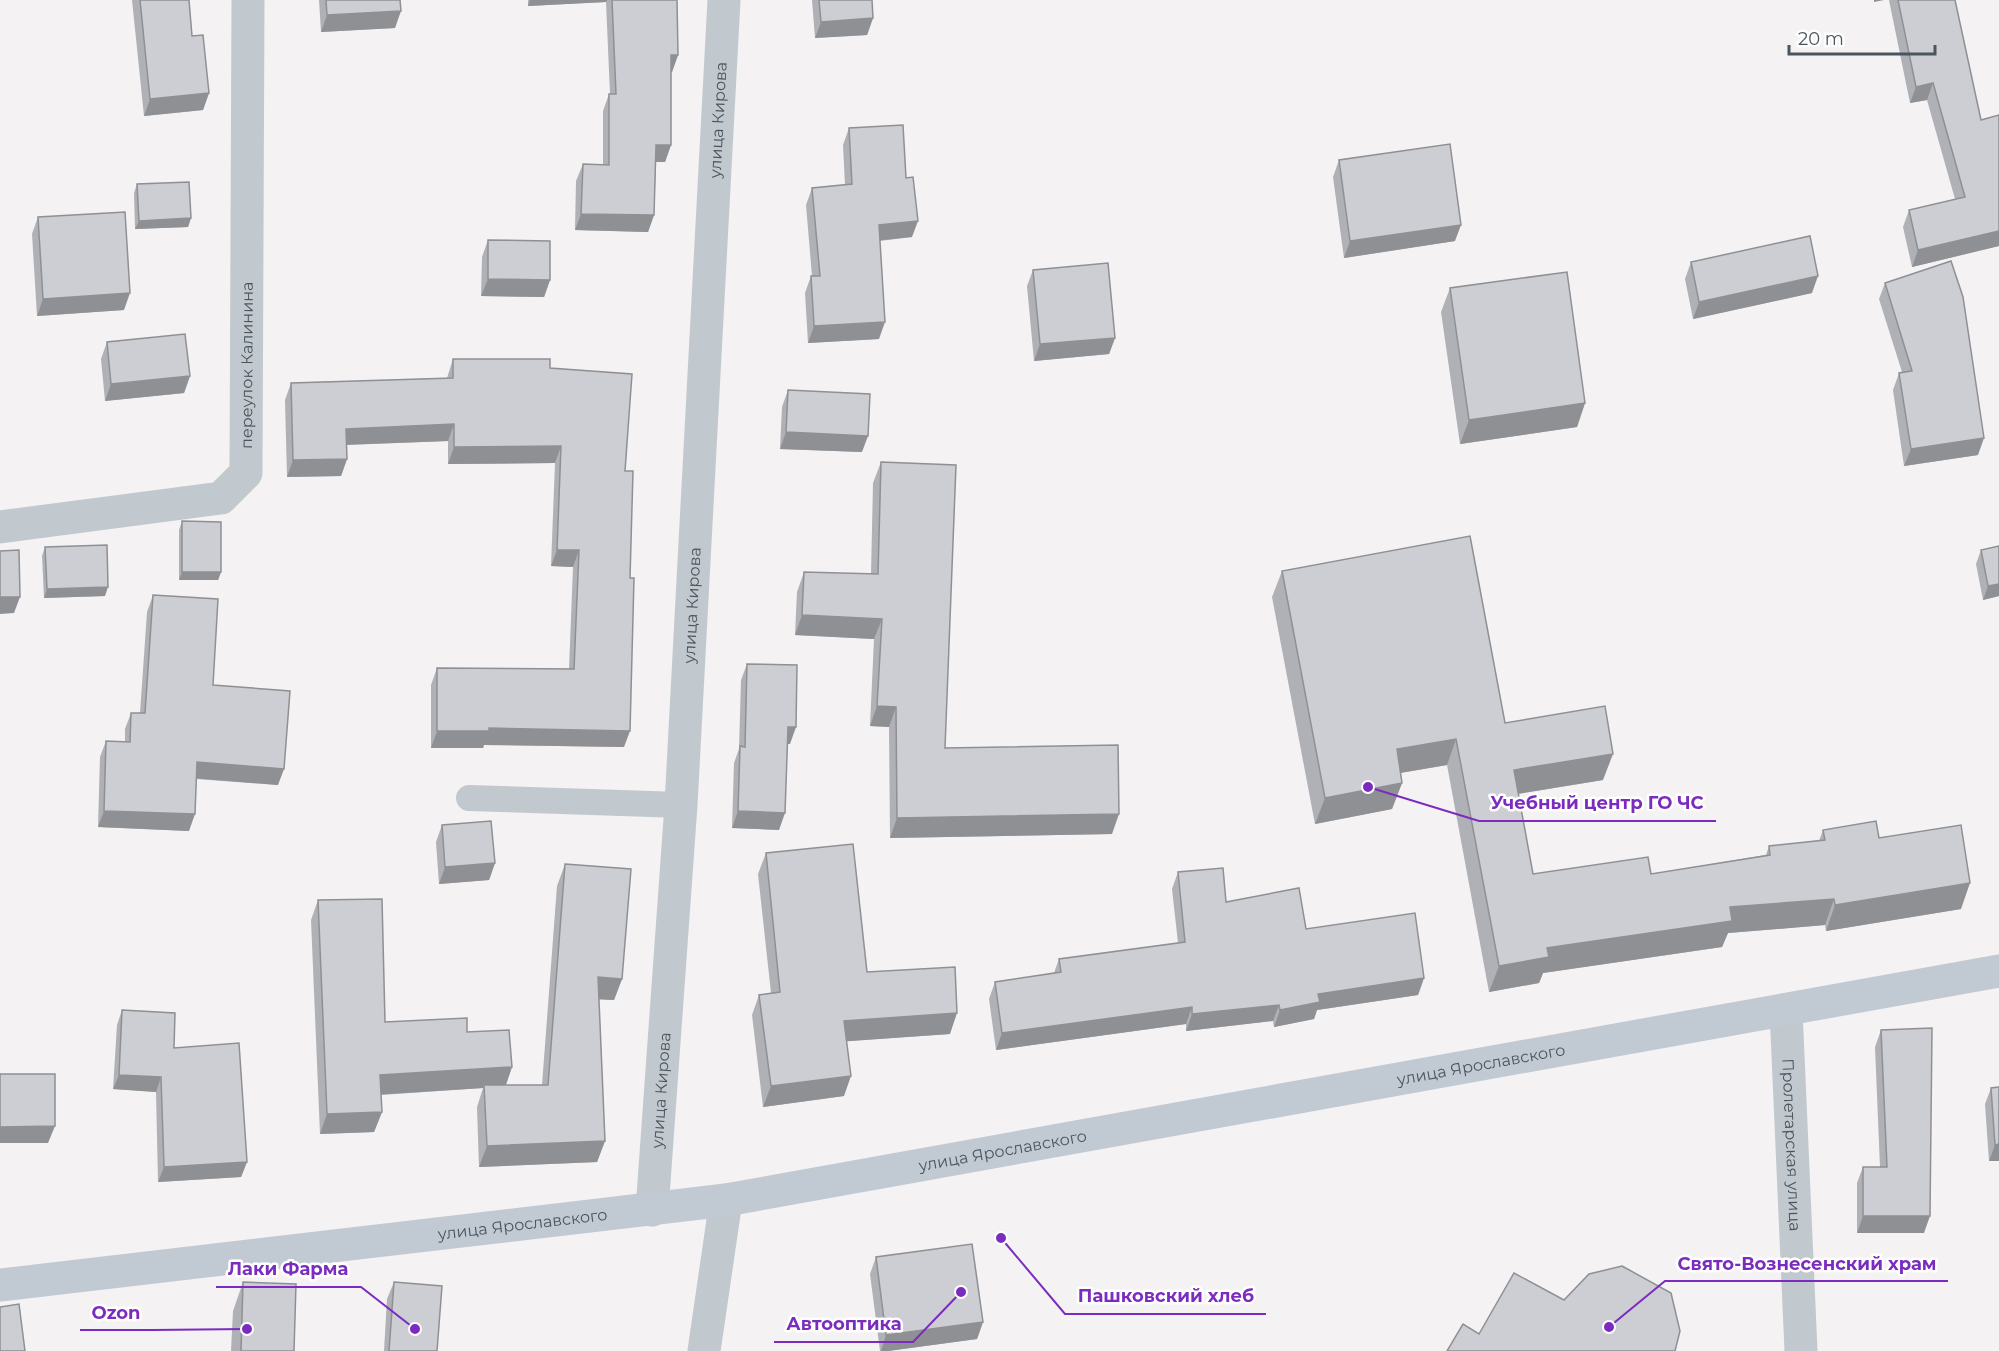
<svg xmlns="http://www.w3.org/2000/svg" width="1999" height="1351" font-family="Montserrat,sans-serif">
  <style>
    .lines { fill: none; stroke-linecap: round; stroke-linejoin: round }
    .lane { stroke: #c1c9cf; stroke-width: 26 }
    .street { stroke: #c1c9cf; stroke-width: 33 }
    .secondary { stroke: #c1cad3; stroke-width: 33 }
    .wall { fill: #afb1b6 }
    .shaded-wall { fill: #8f9094 }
    .building { fill: #ccced4; stroke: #8f9094; stroke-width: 1.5 }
    .labels { text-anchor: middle; stroke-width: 5; stroke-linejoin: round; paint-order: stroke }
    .street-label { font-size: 16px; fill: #4b555e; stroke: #fff }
    .leader { fill: none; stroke: #7b2cbf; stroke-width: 2 }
    .callout-dot { fill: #7b2cbf; stroke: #fff; stroke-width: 2 }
    .callout-label { font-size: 18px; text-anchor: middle; font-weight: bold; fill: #7b2cbf; stroke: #fff; stroke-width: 5; stroke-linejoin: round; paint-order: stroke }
  </style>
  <rect width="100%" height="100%" fill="#f4f2f2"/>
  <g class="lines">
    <polyline class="lane" points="469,798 681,805"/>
    <g class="street">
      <path id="s1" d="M0 527 221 498 246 473 248 0"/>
      <path id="s2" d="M1786 1010 1801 1351"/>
      <path id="s3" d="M652 1210 681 805 724 0"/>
      <polyline points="704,1351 726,1200"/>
    </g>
    <path class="secondary" id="s4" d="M0 1285 726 1200 1999 971"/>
  </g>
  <g class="wall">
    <polygon points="132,0 189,0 192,36 209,93 203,110 144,116"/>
    <polygon points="319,0 400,0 395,28 321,32"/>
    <polygon points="528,0 677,0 678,55 672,72 671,72 671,145 665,162 656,162 654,215 648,232 575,230 576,181 583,164 603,165 603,111 609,94 610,94 606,2 528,6"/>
    <polygon points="812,0 872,0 873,18 867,35 815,38"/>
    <polygon points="1889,0 1955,0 1999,246 1912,267 1903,227 1909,210 1955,199 1927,100 1910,103"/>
    <polygon points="849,128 906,178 912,237 880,241 879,339 808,343 805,293 811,276 812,276 806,205 812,188 845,185 843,145"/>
    <polygon points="1339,160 1455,241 1344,258 1333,177"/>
    <polygon points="137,184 191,218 188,227 135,229 134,193"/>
    <polygon points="38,217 124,310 37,316 32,234"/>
    <polygon points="488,240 550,280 544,297 481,296 482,257"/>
    <polygon points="1691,262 1812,293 1693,319 1685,279"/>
    <polygon points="1033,270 1115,338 1109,354 1034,361 1027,286"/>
    <polygon points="1885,283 1978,455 1904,466 1893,390 1899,373 1902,372 1879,299"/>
    <polygon points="1450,288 1585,403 1577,427 1460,444 1441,312"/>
    <polygon points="107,342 190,376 184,393 105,401 101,359"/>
    <polygon points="453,359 550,368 625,471 624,747 484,745 483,748 431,748 431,685 437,668 569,669 573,567 551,566 555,463 448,464 448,441 347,445 347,459 341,476 287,477 285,400 291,383 447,378"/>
    <polygon points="788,390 862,452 780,449 782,407"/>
    <polygon points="881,462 945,748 1112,834 890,838 889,727 870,726 874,639 795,635 797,592 804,572 871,574 873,483"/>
    <polygon points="182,521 221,572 218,580 179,580 179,530"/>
    <polygon points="1999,546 1999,596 1983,600 1976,564 1981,550"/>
    <polygon points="45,547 105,596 44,598 42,556"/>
    <polygon points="1282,571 1505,723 1603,780 1518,794 1533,874 1651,874 1766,855 1769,846 1819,841 1823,830 1879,838 1961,909 1826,931 1825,925 1728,933 1722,947 1543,973 1539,983 1489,992 1447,765 1400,773 1402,783 1392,809 1315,824 1272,597"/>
    <polygon points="153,595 278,785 196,779 189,831 98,827 100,757 106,741 125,742 125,729 131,713 140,713 147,612"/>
    <polygon points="747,664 790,744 788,744 779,830 732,828 734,763 739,749 741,680"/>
    <polygon points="442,825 495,863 489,880 439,884 436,842"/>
    <polygon points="766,853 867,972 950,1034 847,1041 844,1096 763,1107 752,1015 759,995 771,993 758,874"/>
    <polygon points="565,864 622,979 614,1000 599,999 605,1141 597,1162 479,1167 477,1107 483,1088 381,1095 382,1112 374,1132 320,1134 311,920 318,900 385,1022 467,1032 512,1067 506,1085 542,1085 557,886"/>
    <polygon points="1178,872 1226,902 1306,929 1424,978 1418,995 1317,1010 1314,1019 1274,1027 1273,1021 1186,1031 1186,1024 996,1050 989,999 995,982 1054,973 1059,959 1178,943 1172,889"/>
    <polygon points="122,1010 174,1048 247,1162 241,1177 158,1182 156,1092 113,1089 117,1025"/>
    <polygon points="1881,1030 1924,1233 1857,1233 1857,1183 1863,1167 1880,1167 1875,1047"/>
    <polygon points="1999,1087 1999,1161 1989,1161 1985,1104 1991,1088"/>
    <polygon points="876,1257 983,1322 977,1339 888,1351 880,1351 870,1274"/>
    <polygon points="243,1282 294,1351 231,1351 233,1311"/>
    <polygon points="394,1282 437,1351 384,1351 387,1299"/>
  </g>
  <g class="shaded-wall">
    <polygon points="530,0 607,0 606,2 528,6"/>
    <polygon points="1874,0 1884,0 1874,2"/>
    <polygon points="401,11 395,28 321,32 327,15"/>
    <polygon points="873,18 867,35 815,38 821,22"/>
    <polygon points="671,55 678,55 672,72 665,72"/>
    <polygon points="1933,83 1927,100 1910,103 1916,87"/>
    <polygon points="209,93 203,110 144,116 150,99"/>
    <polygon points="656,145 671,145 665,162 650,162"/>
    <polygon points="581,214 654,215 648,232 575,230"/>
    <polygon points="191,218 188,227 135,229 139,221"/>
    <polygon points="918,221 912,237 873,241 879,225"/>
    <polygon points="1461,225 1455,241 1344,258 1350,241"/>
    <polygon points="1999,231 1999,246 1912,267 1918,250"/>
    <polygon points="1818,276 1812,293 1693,319 1699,302"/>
    <polygon points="488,279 550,280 544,297 481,296"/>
    <polygon points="130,293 124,310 37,316 43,299"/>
    <polygon points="885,322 879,339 808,343 814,326"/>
    <polygon points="1115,338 1109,354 1034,361 1040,344"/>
    <polygon points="190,376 184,393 105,401 111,384"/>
    <polygon points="1585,403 1577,427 1460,444 1469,420"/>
    <polygon points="454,424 448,441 340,445 346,429"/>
    <polygon points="786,432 868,436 862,452 780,449"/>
    <polygon points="1984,438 1978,455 1904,466 1911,449"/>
    <polygon points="561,446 555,463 448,464 454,447"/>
    <polygon points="347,459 341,476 287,477 293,460"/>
    <polygon points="557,550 579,550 573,567 551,566"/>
    <polygon points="182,572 221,572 218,580 179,580"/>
    <polygon points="1999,584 1999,596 1983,600 1988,586"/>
    <polygon points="108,587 105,596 44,598 47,589"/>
    <polygon points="0,597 20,597 14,613 0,614"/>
    <polygon points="802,615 882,619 874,639 795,635"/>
    <polygon points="877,706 896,707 889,727 870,726"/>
    <polygon points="788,727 796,727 790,744 782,744"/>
    <polygon points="489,728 630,731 624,747 484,745 483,748 431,748 437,731"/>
    <polygon points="1456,739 1447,765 1388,775 1397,749"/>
    <polygon points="1613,754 1603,780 1504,796 1514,770"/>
    <polygon points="197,762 284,769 278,785 191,778"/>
    <polygon points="1402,783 1392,809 1315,824 1325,798"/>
    <polygon points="104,811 195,814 189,831 98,827"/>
    <polygon points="738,811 785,813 779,830 732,828"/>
    <polygon points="1119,814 1112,834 890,838 897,818"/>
    <polygon points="495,863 489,880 439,884 445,867"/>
    <polygon points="1970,883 1961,909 1826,931 1835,905"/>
    <polygon points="1834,899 1825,925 1728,933 1722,947 1543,973 1539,983 1489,992 1499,966 1547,948 1730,907"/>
    <polygon points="598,977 622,979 614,1000 590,999"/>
    <polygon points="1424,978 1418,995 1317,1010 1314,1019 1274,1027 1280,1010 1318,994"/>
    <polygon points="1279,1005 1273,1021 1186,1031 1192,1014"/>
    <polygon points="1192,1007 1186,1024 996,1050 1002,1033"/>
    <polygon points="957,1013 950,1034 837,1042 844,1021"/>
    <polygon points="512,1067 505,1087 484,1085 483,1088 373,1095 380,1075"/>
    <polygon points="119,1075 161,1077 156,1092 113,1089"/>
    <polygon points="851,1076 844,1096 763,1107 771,1086"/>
    <polygon points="382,1112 374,1132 320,1134 327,1114"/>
    <polygon points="55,1126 48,1143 0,1143 0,1127"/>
    <polygon points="605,1141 597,1162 479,1167 487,1146"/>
    <polygon points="1999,1144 1999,1161 1989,1161 1995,1145"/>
    <polygon points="247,1162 241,1177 158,1182 164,1167"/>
    <polygon points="1863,1216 1930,1216 1924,1233 1857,1233"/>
    <polygon points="983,1322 977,1339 888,1351 881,1351 886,1335"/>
  </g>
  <g class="building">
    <polygon points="140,0 189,0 192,36 203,35 209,93 150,99"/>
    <polygon points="326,0 400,0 401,11 327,15"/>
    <polygon points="612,0 677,0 678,55 671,55 671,145 656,145 654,215 581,214 583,164 609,165 609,94 616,94"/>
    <polygon points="819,0 872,0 873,18 821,22"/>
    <polygon points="1898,0 1955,0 1981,120 1999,115 1999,231 1918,250 1909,210 1965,197 1933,83 1916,87"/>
    <polygon points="903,125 906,178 913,177 918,221 879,225 885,322 814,326 811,276 820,276 812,188 852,184 849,128"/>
    <polygon points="1450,144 1461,225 1350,241 1339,160"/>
    <polygon points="189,182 191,218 139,221 137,184"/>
    <polygon points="125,212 130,293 43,299 38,217"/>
    <polygon points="1810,236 1818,276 1699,302 1691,262"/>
    <polygon points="488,240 550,241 550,280 488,279"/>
    <polygon points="1951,261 1963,297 1984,438 1911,449 1899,373 1912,371 1885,283"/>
    <polygon points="1108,263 1115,338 1040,344 1033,270"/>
    <polygon points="1567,272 1585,403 1469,420 1450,288"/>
    <polygon points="185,334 190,376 111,384 107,342"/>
    <polygon points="453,359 550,359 550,368 632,374 625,471 633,471 630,578 634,578 630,731 489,728 489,731 437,731 437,668 574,669 579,550 557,550 561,446 454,447 454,424 346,429 347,459 293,460 291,383 453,378"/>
    <polygon points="788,390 870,394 868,436 786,432"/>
    <polygon points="881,462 956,465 945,748 1118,745 1119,814 897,818 896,707 877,706 882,619 802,615 804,572 878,574"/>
    <polygon points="182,521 221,522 221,572 182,572"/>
    <polygon points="1470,536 1505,723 1605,706 1613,754 1514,770 1533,874 1648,857 1651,874 1770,855 1769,846 1825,840 1823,830 1876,821 1879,838 1961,825 1970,883 1835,905 1834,899 1730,907 1732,921 1547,948 1549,957 1499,966 1456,739 1397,749 1402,783 1325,798 1282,571"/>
    <polygon points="107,545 108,587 47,589 45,547"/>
    <polygon points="1999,546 1999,584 1988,586 1981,550"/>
    <polygon points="19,550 20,597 0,597 0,551"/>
    <polygon points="153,595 218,599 213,685 290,691 284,769 197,762 195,814 104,811 106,741 130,742 131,713 145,713"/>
    <polygon points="747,664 797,665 796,727 788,727 785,813 738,811 740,746 745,747"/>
    <polygon points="491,821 495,863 445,867 442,825"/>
    <polygon points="853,844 867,972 955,967 957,1013 844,1021 851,1076 771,1086 759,995 780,992 766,853"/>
    <polygon points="565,864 631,869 622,979 598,977 605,1141 487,1146 484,1085 548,1085"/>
    <polygon points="1223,868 1226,902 1299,888 1306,929 1415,913 1424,978 1318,994 1320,1002 1280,1010 1279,1005 1192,1014 1192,1007 1002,1033 995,982 1061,972 1059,959 1185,942 1178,872"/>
    <polygon points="382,899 385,1022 467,1018 467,1032 509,1030 512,1067 380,1075 382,1112 327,1114 318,900"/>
    <polygon points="122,1010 175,1013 174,1048 239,1043 247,1162 164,1167 161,1077 119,1075"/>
    <polygon points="1932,1028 1930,1216 1863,1216 1863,1167 1887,1167 1881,1030"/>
    <polygon points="0,1074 55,1074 55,1126 0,1127"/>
    <polygon points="1999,1087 1999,1144 1995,1145 1991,1088"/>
    <polygon points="972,1244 983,1322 886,1335 876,1257"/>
    <polygon points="1622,1266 1671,1293 1680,1331 1675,1351 1447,1351 1463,1324 1479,1334 1514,1273 1564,1300 1589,1274"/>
    <polygon points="243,1282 296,1284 294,1351 241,1351"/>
    <polygon points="394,1282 442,1286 437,1351 389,1351"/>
    <polygon points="19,1304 25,1351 0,1351 0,1307"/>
  </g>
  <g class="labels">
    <g class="street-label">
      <text dy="6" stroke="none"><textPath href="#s3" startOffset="1092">улица Кирова</textPath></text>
      <text dy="6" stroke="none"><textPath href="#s1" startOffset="366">переулок Калинина</textPath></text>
      <text dy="6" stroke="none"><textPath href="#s3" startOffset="606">улица Кирова</textPath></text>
      <text dy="6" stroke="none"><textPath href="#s4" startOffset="1498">улица Ярославского</textPath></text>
      <text dy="6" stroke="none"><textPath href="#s3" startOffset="120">улица Кирова</textPath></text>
      <text dy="6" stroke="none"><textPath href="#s2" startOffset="135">Пролетарская улица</textPath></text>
      <text dy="6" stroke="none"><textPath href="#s4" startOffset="1012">улица Ярославского</textPath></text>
      <text dy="6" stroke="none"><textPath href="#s4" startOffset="526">улица Ярославского</textPath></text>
    </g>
  </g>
  <path class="leader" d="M1368 787L1479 821H1716M1609 1327L1665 1281H1948M415 1329L361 1287H216M1001 1238L1065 1314H1266M247 1329L153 1330H80M961 1292L913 1342H774"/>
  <g class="callout-dot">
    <circle cx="1368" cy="787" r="6"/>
    <circle cx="1609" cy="1327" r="6"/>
    <circle cx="415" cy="1329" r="6"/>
    <circle cx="1001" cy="1238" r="6"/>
    <circle cx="247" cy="1329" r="6"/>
    <circle cx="961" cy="1292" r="6"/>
  </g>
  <g class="callout-label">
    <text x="1597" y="809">Учебный центр ГО ЧС</text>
    <text x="1807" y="1270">Свято-Вознесенский храм</text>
    <text x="288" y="1275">Лаки Фарма</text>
    <text x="1166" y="1302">Пашковский хлеб</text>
    <text x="116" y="1319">Ozon</text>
    <text x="844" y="1330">Автооптика</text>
  </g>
  <path d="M1789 45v9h146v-9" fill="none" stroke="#4b555e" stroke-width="3"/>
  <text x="1798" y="45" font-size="18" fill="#4b555e" stroke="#ffffff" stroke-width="4.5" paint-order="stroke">20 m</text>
</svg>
